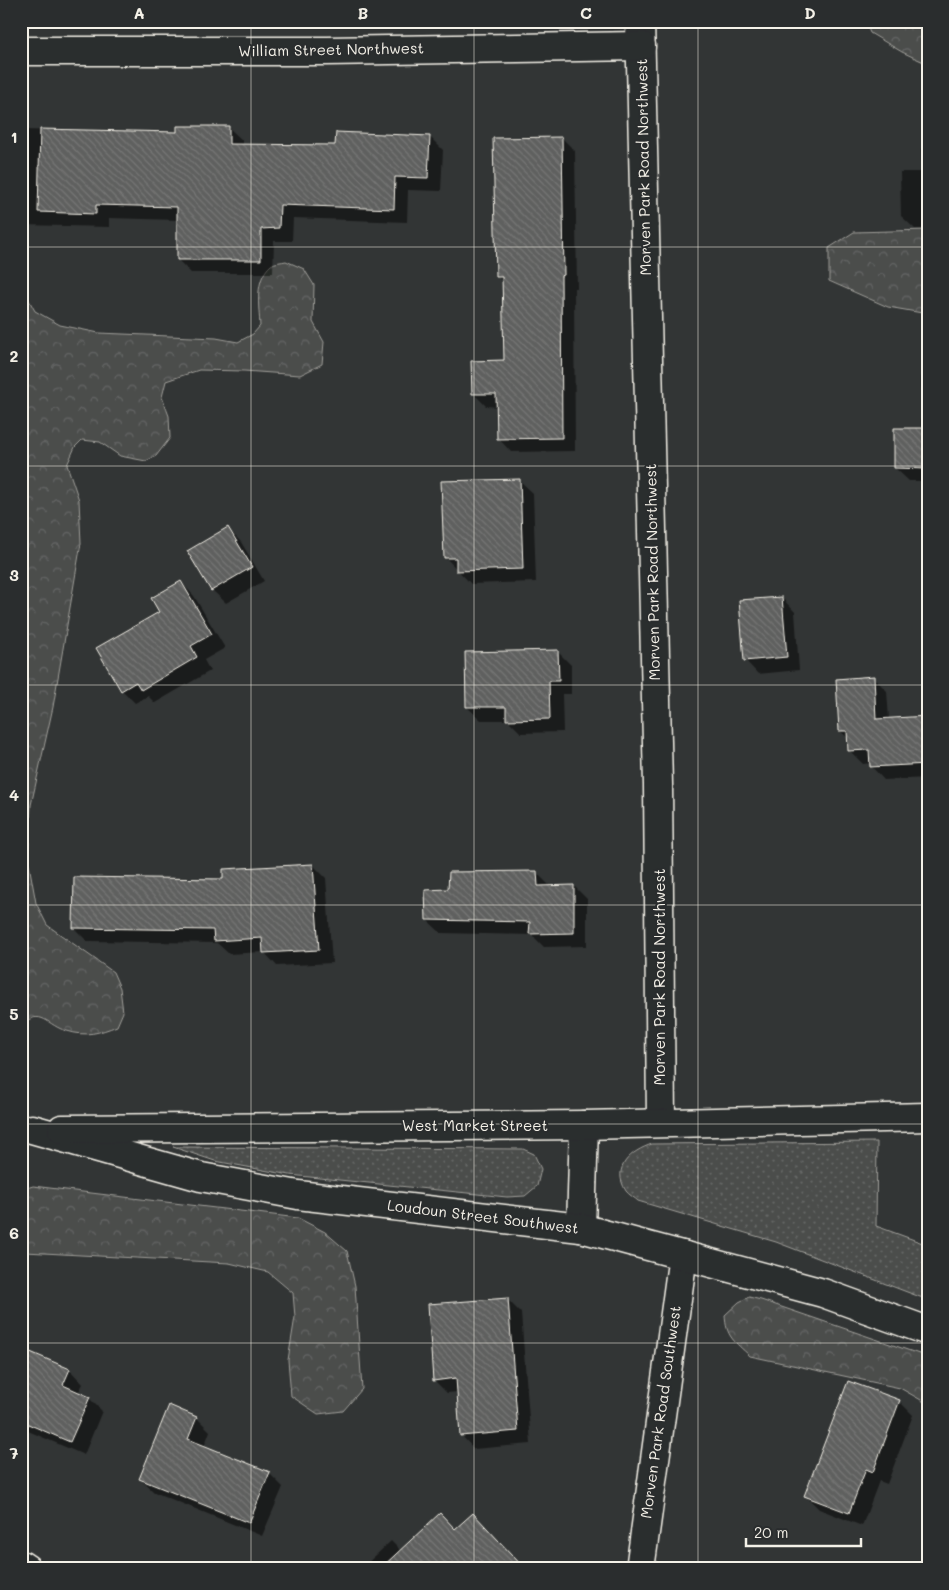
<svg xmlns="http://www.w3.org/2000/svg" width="949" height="1590" font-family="Mali,sans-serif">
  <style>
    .grass { fill: url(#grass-dots); stroke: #a09f9a }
    .forest { fill: url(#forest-crowns); stroke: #a09f9a }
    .shadow { fill: #0007 }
    .building { fill: url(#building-back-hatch); stroke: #f4f1e8 }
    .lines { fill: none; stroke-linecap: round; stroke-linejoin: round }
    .minor-casing { stroke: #f4f1e8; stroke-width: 31 }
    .major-casing { stroke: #f4f1e8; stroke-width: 31 }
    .minor { stroke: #2a2d2e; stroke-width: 28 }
    .major { stroke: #2a2d2e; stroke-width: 28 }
    .grid { fill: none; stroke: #f4f1e8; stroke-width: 1; stroke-opacity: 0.55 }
    .labels { text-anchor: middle; stroke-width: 4; stroke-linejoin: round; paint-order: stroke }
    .street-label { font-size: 15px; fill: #f4f1e8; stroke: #2a2d2e }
    .neatline { fill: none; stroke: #f4f1e8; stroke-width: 2 }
    .grid-label { font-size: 16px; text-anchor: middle; font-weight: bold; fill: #f4f1e8 }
  </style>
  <defs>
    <pattern id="grass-dots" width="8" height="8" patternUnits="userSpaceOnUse" patternTransform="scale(1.25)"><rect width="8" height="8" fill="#4b4d4c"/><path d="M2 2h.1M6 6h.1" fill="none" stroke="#666766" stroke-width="1.8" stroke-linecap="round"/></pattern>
    <pattern id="forest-crowns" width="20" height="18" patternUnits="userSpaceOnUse" patternTransform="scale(1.25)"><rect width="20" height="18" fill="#4b4d4c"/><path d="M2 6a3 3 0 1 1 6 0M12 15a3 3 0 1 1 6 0" fill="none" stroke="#666766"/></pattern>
    <pattern id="building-back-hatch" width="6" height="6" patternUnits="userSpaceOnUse" patternTransform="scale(1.25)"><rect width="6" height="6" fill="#5f605f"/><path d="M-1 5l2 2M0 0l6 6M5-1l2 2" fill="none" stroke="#777776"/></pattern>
  </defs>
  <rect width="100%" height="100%" fill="#323535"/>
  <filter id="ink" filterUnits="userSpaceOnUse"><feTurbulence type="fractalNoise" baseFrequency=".02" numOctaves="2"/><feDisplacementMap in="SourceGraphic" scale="10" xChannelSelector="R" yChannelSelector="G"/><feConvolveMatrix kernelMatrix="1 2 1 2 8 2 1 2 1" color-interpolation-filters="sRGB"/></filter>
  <g filter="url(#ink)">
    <g class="grass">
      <path d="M877 1142 876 1226 928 1245V1300L776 1242 638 1201C635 1198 629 1195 626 1191 611 1167 631 1151 652 1144Z"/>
      <polygon points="173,1147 523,1149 534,1154 541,1169 537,1186 525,1196 507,1197 290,1175 215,1161"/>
    </g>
    <g class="forest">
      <polygon points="865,21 928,21 928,64 902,52 870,33"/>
      <polygon points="928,230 928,314 888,307 829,281 829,248 854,232"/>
      <path d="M286 261 304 269 314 285 313 322 324 342 322 364 300 375 244 371 199 370 166 381 162 397 169 416 170 438 156 456 146 461 120 456 100 442 82 440 75 447 67 465 79 500 81 543 53 707 31 805 28 859 36 903 47 925 113 972 120 988 123 1012 117 1026C99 1033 86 1037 67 1031 47 1026 42 1007 21 1025V283L24 291 35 311 60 325 99 333 216 338 238 342 253 334 260 326C259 306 254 280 271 265 275 262 282 262 286 261Z"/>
      <polygon points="33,1186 298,1218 325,1232 347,1251 355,1286 362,1389 343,1411 318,1414 291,1396 288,1360 295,1317 293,1293 268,1272 229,1263 25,1252 21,1247 21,1190"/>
      <path d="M749 1297 761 1300 928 1357V1404L900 1388 750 1356C734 1341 726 1337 725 1315L739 1302Z"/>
    </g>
    <g class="shadow">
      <polygon points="228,127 242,140 242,145 336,146 430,137 443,150 441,191 408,190 407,222 293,218 292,241 274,241 273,273 191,273 178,260 178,220 109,218 109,227 21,225 21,130 178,133"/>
      <polygon points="562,138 575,151 577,288 574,288 575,451 511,452 498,438 498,407 486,406 473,393 505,361 504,283 497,276"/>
      <polygon points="921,149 928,149 928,229 915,229 901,216 900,172 922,172"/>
      <polygon points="921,377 928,377 928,481 909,481 895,468 921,429"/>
      <polygon points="519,480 533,493 536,582 471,584 445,557"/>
      <polygon points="227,528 241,542 264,581 226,603 212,590"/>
      <polygon points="181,582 194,596 225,648 204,660 210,671 155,703 148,696 135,703 122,690 160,612"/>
      <polygon points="782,598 795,612 799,670 758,674 745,660"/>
      <polygon points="557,651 571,665 571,694 562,694 563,732 521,733 508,720 481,720 467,707"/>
      <polygon points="874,678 887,691 889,719 928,718 928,778 884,780 871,766 871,763 863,764 849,750 849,739 840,731"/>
      <polygon points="313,865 326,878 332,963 277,966 264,952 229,954 217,943 87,941 74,928 225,880"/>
      <polygon points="537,873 550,886 574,886 587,899 587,946 544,947 532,935 441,933 427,920 449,890"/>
      <polygon points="507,1299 521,1313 531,1444 474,1449 461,1435 458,1392 447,1393 434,1380"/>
      <polygon points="21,1349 70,1370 83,1384 78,1393 89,1398 102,1411 84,1455 21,1428"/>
      <polygon points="899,1401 913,1415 887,1484 879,1481 862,1526 819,1509 806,1496"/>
      <polygon points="197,1418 210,1431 204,1447 269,1473 283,1487 262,1536 154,1492 140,1479"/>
      <polygon points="456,1530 524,1569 361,1569 391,1541 401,1551"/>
      <polygon points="749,1563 800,1568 801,1569 749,1569"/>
    </g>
    <g class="building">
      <polygon points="177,126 229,126 229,144 335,145 336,132 430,136 428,178 395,177 394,209 280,205 279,228 261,229 261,260 177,260 177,207 96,205 96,214 38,212 40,129 177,132"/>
      <polygon points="562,137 564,275 561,276 562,438 497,439 496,394 472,394 471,361 504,360 502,277 496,277 493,138"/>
      <polygon points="894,428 928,428 928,469 894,468"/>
      <polygon points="520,479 523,569 456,571 456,558 444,558 441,481"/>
      <polygon points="228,527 252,567 211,591 187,551"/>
      <polygon points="181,581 212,634 191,646 197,657 141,690 136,682 121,691 96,648 159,612 151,598"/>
      <polygon points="782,597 787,657 744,661 739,600"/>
      <polygon points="558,650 559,681 549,681 550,719 506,720 506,707 466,707 465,652"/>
      <polygon points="874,676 876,719 928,716 928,764 870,767 869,750 848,751 847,731 839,731 836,679"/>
      <polygon points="313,864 319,950 263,953 262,938 214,941 213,930 73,928 74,877 223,879 223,869"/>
      <polygon points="537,871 538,886 574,885 574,933 529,934 530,922 426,920 425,890 448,889 449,872"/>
      <polygon points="508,1298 518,1431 460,1436 456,1378 433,1381 428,1304"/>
      <polygon points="21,1348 70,1369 63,1385 90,1397 70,1442 21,1421"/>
      <polygon points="848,1381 900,1400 873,1472 866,1469 849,1513 804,1496"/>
      <polygon points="169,1405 197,1417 188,1439 270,1472 249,1523 139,1479"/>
      <polygon points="440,1513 455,1529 473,1513 525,1569 380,1569"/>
    </g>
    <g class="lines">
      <defs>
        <g id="minor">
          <polyline points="640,21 658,785 661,1122"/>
          <polyline points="21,51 327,51 641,46"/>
          <polyline points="581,1228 584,1125"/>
          <polyline points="21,1565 27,1569"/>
          <polyline points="640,1569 683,1255"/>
        </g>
        <g id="major">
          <polyline points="32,1129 201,1177 298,1195 581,1228 823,1293 928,1331"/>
          <polyline points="62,1129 584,1125 928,1117"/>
        </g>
      </defs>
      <use href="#minor" class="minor-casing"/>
      <use href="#major" class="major-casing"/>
      <use href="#minor" class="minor"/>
      <use href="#major" class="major"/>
    </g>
  </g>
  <path class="grid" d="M251 21V1569M474 21V1569M698 21V1569M21 247H928M21 466H928M21 685H928M21 905H928M21 1124H928M21 1343H928"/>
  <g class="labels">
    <g class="street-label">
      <text transform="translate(331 50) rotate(-1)" y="5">William Street Northwest</text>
      <text transform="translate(644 167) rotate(-91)" y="5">Morven Park Road Northwest</text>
      <text transform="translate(653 572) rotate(-91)" y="5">Morven Park Road Northwest</text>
      <text transform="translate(660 977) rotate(-90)" y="5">Morven Park Road Northwest</text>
      <text x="475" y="1131">West Market Street</text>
      <text transform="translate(483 1217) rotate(7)" y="5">Loudoun Street Southwest</text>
      <text transform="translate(661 1412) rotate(-82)" y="5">Morven Park Road Southwest</text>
    </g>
  </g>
  <rect width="949" height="1590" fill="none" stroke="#2a2d2e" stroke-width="55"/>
  <path d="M746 1538v8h115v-8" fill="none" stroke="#f4f1e8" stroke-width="2.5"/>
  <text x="754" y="1538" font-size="15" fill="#f4f1e8" stroke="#2a2d2e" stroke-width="4" paint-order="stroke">20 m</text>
  <rect x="28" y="28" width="894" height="1534" class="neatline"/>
  <g class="grid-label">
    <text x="139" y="19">A</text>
    <text x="363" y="19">B</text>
    <text x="586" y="19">C</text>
    <text x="810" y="19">D</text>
    <text x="14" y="143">1</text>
    <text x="14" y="362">2</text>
    <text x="14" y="581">3</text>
    <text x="14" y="801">4</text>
    <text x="14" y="1020">5</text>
    <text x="14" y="1239">6</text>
    <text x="14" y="1459">7</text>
  </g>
</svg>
